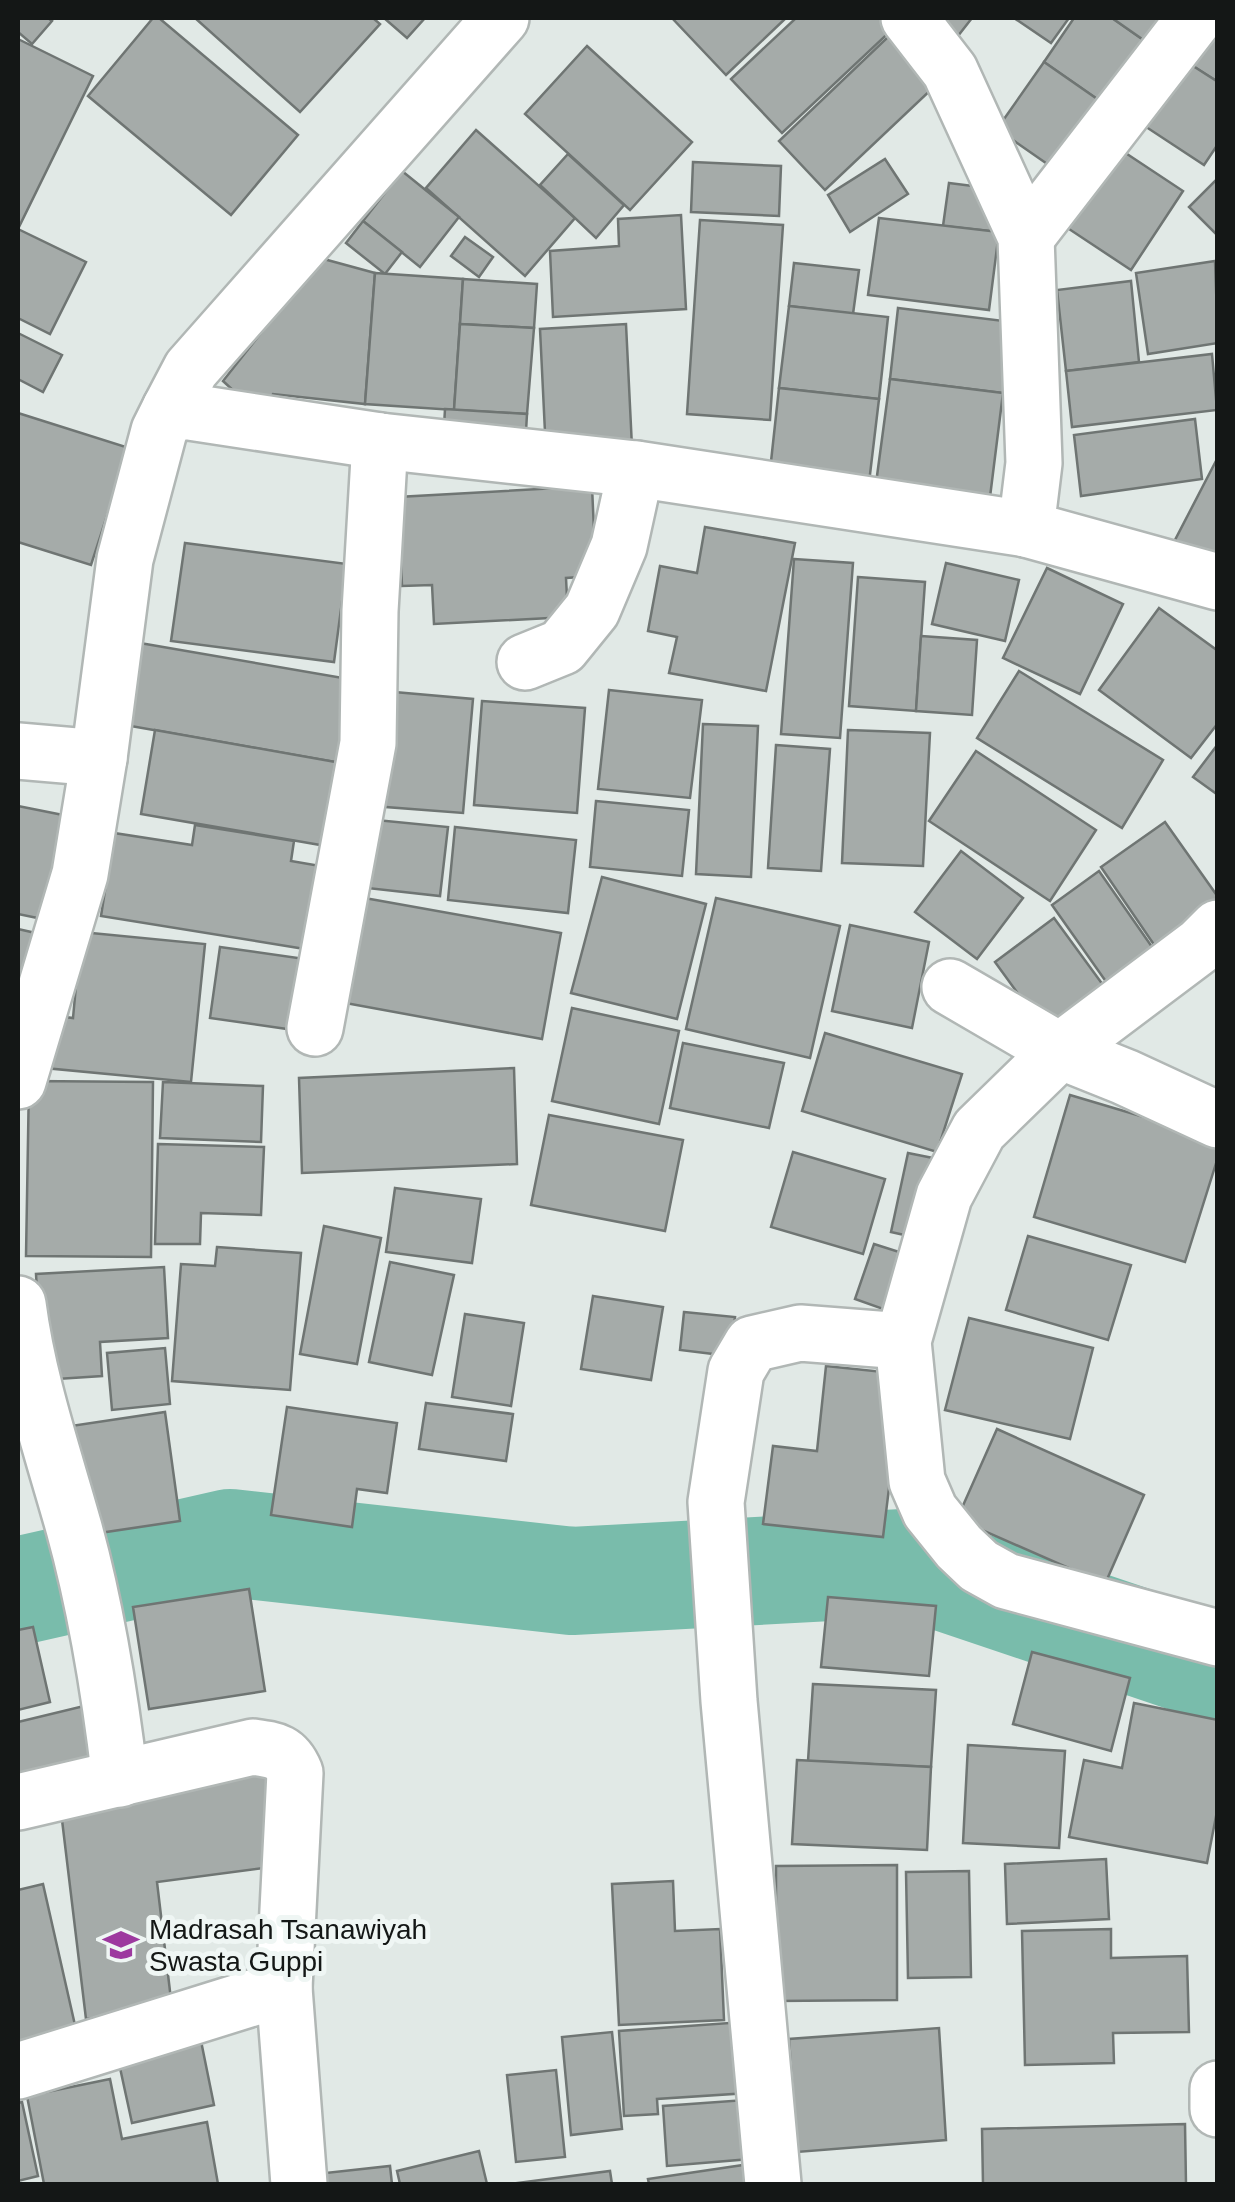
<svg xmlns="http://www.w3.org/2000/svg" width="1235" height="2202" font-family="Helvetica,sans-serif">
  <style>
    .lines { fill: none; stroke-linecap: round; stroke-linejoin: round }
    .river { stroke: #79bcab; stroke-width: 108 }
    .building { fill: #a5aba9; stroke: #6f7573; stroke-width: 2.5 }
    .minor-casing { stroke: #b1b7b5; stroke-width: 60 }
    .minor { stroke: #fff; stroke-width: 55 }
    .labels { text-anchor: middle; stroke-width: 10; stroke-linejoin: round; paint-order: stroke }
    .poi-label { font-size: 28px; fill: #141716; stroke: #eff6f4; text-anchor: start }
  </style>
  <rect width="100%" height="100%" fill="#e1e9e6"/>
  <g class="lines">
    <polyline class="river" points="18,1591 230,1543 572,1581 904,1563 1218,1669"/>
  </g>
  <g class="building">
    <polygon points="18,18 48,18 52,21 32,44 18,32"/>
    <polygon points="153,18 159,18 298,135 231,215 88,96"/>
    <polygon points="195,18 373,18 380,24 300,112"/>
    <polygon points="384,18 425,18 407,38"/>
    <polygon points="672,18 786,18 726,75"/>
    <polygon points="796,18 890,18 897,25 782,133 731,79"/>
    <polygon points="922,18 972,18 954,41"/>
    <polygon points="1014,18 1069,18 1051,43"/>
    <polygon points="1074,18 1112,18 1155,48 1113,110 1044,62"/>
    <polygon points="1112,18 1176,18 1155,48"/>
    <polygon points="1218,22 1218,82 1185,61"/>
    <polygon points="889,36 936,85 825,190 779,141"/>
    <polygon points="18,39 93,76 18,229 86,262 50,334 18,318"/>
    <polygon points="587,46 692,142 630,210 525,114"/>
    <polygon points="1179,57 1218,82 1218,144 1204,165 1137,121"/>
    <polygon points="1044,62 1113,110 1066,177 997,129"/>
    <polygon points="476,130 575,218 525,276 426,188"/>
    <polygon points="1118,148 1183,191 1131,270 1066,227"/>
    <polygon points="568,154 624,205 596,238 540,185"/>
    <polygon points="885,159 908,194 850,232 828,195"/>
    <polygon points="693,162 781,166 779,216 691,212"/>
    <polygon points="402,171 459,217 420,267 363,221"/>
    <polygon points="1218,178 1218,236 1189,207"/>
    <polygon points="949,183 1005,190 999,232 943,226"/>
    <polygon points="681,215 686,309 553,317 550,251 619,246 618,219"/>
    <polygon points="879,218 999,232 989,310 868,295"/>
    <polygon points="700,220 783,225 770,420 687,414"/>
    <polygon points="363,221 402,252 385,274 346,243"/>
    <polygon points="465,237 493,257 479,277 451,256"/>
    <polygon points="320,258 375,273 365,404 273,394 260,415 223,381"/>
    <polygon points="1215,261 1218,343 1148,354 1136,273"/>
    <polygon points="794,263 859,270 853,314 789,306"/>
    <polygon points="375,273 463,279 454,410 365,404"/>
    <polygon points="463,279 537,284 534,328 460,324"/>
    <polygon points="1131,281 1139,362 1066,371 1057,290"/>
    <polygon points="789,306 888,317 879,399 779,388"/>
    <polygon points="898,308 1012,322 1003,393 890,379"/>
    <polygon points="460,324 534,328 527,414 454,410"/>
    <polygon points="626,324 632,447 546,453 540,329"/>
    <polygon points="18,333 62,355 43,392 18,379"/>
    <polygon points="1212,354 1217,410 1072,427 1066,371"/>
    <polygon points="890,379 1003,393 989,505 875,491"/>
    <polygon points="779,388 879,399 868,491 769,480"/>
    <polygon points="445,409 527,414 525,449 443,443"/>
    <polygon points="18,413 129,448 91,565 18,542"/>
    <polygon points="1195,419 1202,479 1081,496 1074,435"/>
    <polygon points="1218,457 1218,561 1175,540"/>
    <polygon points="592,486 596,576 566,578 568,617 434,624 432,585 402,586 398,497"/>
    <polygon points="705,527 795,543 766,691 669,673 677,637 648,631 660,566 697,573"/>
    <polygon points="185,543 347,564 334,662 171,641"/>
    <polygon points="794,559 853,563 840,738 781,734"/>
    <polygon points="946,563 1019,580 1005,641 932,624"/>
    <polygon points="1047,568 1123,604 1080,694 1003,658"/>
    <polygon points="858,577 925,582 916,711 849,706"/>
    <polygon points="1159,608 1218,651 1218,723 1191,758 1099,690"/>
    <polygon points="921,636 977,640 972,715 916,711"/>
    <polygon points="140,643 366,682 352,765 125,725"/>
    <polygon points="1019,671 1163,760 1122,828 977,738"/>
    <polygon points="609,690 702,700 690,798 598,789"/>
    <polygon points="383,691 473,699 463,813 373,806"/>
    <polygon points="482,701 585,708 577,813 474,805"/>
    <polygon points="703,724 758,726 751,877 696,874"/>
    <polygon points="155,730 341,763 326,846 141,814"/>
    <polygon points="848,730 930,733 923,866 842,863"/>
    <polygon points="1218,744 1218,795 1193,777"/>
    <polygon points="776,745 830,749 821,871 768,868"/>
    <polygon points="976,751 1096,830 1050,901 929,821"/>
    <polygon points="596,801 689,810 682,876 590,867"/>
    <polygon points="18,806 68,816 47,920 18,914"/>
    <polygon points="366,819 448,827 440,896 358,887"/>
    <polygon points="1165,822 1218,897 1218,911 1159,952 1101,867"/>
    <polygon points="195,825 294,841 291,861 326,867 311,950 101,916 114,833 192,845"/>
    <polygon points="455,827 576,840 568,913 448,900"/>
    <polygon points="961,851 1023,898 977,959 915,912"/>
    <polygon points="1099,871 1166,967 1119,1000 1052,905"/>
    <polygon points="602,877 706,904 677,1019 571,993"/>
    <polygon points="359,897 561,933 542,1039 340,1002"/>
    <polygon points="716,898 840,926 810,1058 686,1029"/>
    <polygon points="1054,918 1114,1000 1054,1043 995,962"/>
    <polygon points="850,925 929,942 912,1028 832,1011"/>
    <polygon points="18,929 40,934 18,1021"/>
    <polygon points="81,932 205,944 191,1082 45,1068 50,1015 73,1018"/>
    <polygon points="220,947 312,960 301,1031 210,1018"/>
    <polygon points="572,1008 679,1031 659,1124 552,1101"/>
    <polygon points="825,1033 962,1074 937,1152 802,1111"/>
    <polygon points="683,1043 784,1063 769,1128 670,1108"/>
    <polygon points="514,1068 517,1164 302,1173 299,1078"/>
    <polygon points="29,1081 153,1082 151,1257 26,1256"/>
    <polygon points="163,1082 263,1086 261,1142 160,1138"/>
    <polygon points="1070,1095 1218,1139 1218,1157 1185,1262 1034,1217"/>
    <polygon points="549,1115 683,1140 665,1231 531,1205"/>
    <polygon points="158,1144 264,1147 261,1215 201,1213 200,1244 155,1244"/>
    <polygon points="793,1152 885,1179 863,1254 771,1227"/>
    <polygon points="908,1153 938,1159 922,1239 891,1232"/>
    <polygon points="395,1188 481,1199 472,1263 386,1252"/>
    <polygon points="324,1226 381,1238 357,1364 300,1354"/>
    <polygon points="1028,1236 1131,1265 1108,1340 1006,1310"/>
    <polygon points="874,1244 915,1257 897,1314 855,1299"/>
    <polygon points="217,1247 301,1253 290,1390 172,1381 181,1264 215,1266"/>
    <polygon points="390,1262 454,1275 432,1375 369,1362"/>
    <polygon points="164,1267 168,1338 100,1342 102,1376 42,1380 36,1274"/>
    <polygon points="593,1296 663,1307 651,1380 581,1369"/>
    <polygon points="684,1312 735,1317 730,1356 680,1350"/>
    <polygon points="465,1314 524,1323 511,1406 452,1397"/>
    <polygon points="969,1318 1093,1348 1070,1439 945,1410"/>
    <polygon points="165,1348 170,1404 112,1410 107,1353"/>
    <polygon points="826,1366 903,1374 883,1537 763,1524 773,1446 817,1451"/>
    <polygon points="426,1403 513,1414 506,1461 419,1449"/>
    <polygon points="287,1407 397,1423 387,1493 357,1489 352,1527 271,1515"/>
    <polygon points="165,1412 180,1521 86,1535 71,1426"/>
    <polygon points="997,1429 1144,1495 1105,1584 957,1519"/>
    <polygon points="249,1589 265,1691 149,1709 133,1607"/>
    <polygon points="828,1597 936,1606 929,1676 821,1667"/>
    <polygon points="33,1627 50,1702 18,1710 18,1630"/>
    <polygon points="1032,1652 1130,1678 1111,1751 1013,1724"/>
    <polygon points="813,1684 936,1690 931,1767 808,1761"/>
    <polygon points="1134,1703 1218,1720 1218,1806 1207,1863 1069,1837 1084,1760 1122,1768"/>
    <polygon points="84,1706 100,1776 18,1796 18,1722"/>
    <polygon points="968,1745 1065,1751 1059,1848 963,1843"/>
    <polygon points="797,1760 931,1767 927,1850 792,1844"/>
    <polygon points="275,1767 287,1865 157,1882 172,2008 86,2019 59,1795"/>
    <polygon points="1106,1859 1109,1919 1007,1924 1005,1864"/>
    <polygon points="897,1865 897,2000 776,2001 776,1866"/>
    <polygon points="969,1871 971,1977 908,1978 906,1872"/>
    <polygon points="673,1881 675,1931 720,1929 724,2020 619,2025 612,1884"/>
    <polygon points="43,1884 77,2034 18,2048 18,1890"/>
    <polygon points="1111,1929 1111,1958 1187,1956 1189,2032 1113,2033 1114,2063 1025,2065 1022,1931"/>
    <polygon points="743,2022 748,2093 657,2099 658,2114 624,2116 619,2031"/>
    <polygon points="939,2028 946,2140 797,2152 789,2039"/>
    <polygon points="612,2032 622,2129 571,2135 562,2037"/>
    <polygon points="200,2036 214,2105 132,2123 117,2054"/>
    <polygon points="556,2070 565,2157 516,2162 507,2075"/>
    <polygon points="110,2079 122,2139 207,2122 218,2184 44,2184 27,2096"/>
    <polygon points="745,2100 750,2159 667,2166 663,2106"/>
    <polygon points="22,2102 38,2176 18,2181 18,2103"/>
    <polygon points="1185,2124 1186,2184 983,2184 982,2129"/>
    <polygon points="479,2151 487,2184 400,2184 397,2171"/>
    <polygon points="750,2164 753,2184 649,2184 648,2179"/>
    <polygon points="390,2166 392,2184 317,2184 316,2174"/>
    <polygon points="610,2171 612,2184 510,2184"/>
  </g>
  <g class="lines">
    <defs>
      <g id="minor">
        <polyline points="909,18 950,71 1026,237 1034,463 1026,529 1218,582"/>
        <polyline points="1026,237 1195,18"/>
        <polyline points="170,409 191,369 501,18"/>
        <polyline points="525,662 562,647 592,610 619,546 636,469"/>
        <polyline points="18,751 99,758"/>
        <polyline points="1218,928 1201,945 1060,1051 979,1130 944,1196 903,1341 917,1481 930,1511 959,1547 979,1566 1006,1581 1218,1638"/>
        <polyline points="950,987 1060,1051 1125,1077 1218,1120"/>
        <polyline points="315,1028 368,743 370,611 380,441"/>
        <polyline points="18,1081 80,874 99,758 125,559 159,431 170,409 380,441 636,469 1026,529"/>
        <path d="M18 1304C28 1381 53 1453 74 1528 97 1611 110 1694 120 1779"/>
        <path d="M18 1802 253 1747C275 1750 286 1751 295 1773L284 1988"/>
        <polyline points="18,2071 284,1988 299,2184"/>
        <polyline points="1218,2089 1218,2109"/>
        <polyline points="773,2184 729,1701 716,1502 736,1371 752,1344 800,1333 903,1341"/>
      </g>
    </defs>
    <use href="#minor" class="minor-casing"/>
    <use href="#minor" class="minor"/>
  </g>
  <defs>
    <symbol id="school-bare" viewBox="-9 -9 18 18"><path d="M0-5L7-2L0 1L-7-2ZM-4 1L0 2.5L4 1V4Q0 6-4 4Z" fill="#9d399f" stroke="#eff6f4" stroke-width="2.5" paint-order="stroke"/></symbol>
  </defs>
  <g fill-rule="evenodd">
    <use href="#school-bare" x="96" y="1920" width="50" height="50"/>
  </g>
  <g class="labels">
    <g class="poi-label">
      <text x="149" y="1939">Madrasah Tsanawiyah<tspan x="149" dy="32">Swasta Guppi</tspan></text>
    </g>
  </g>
  <rect width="1235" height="2202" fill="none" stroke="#141716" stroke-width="40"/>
</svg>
